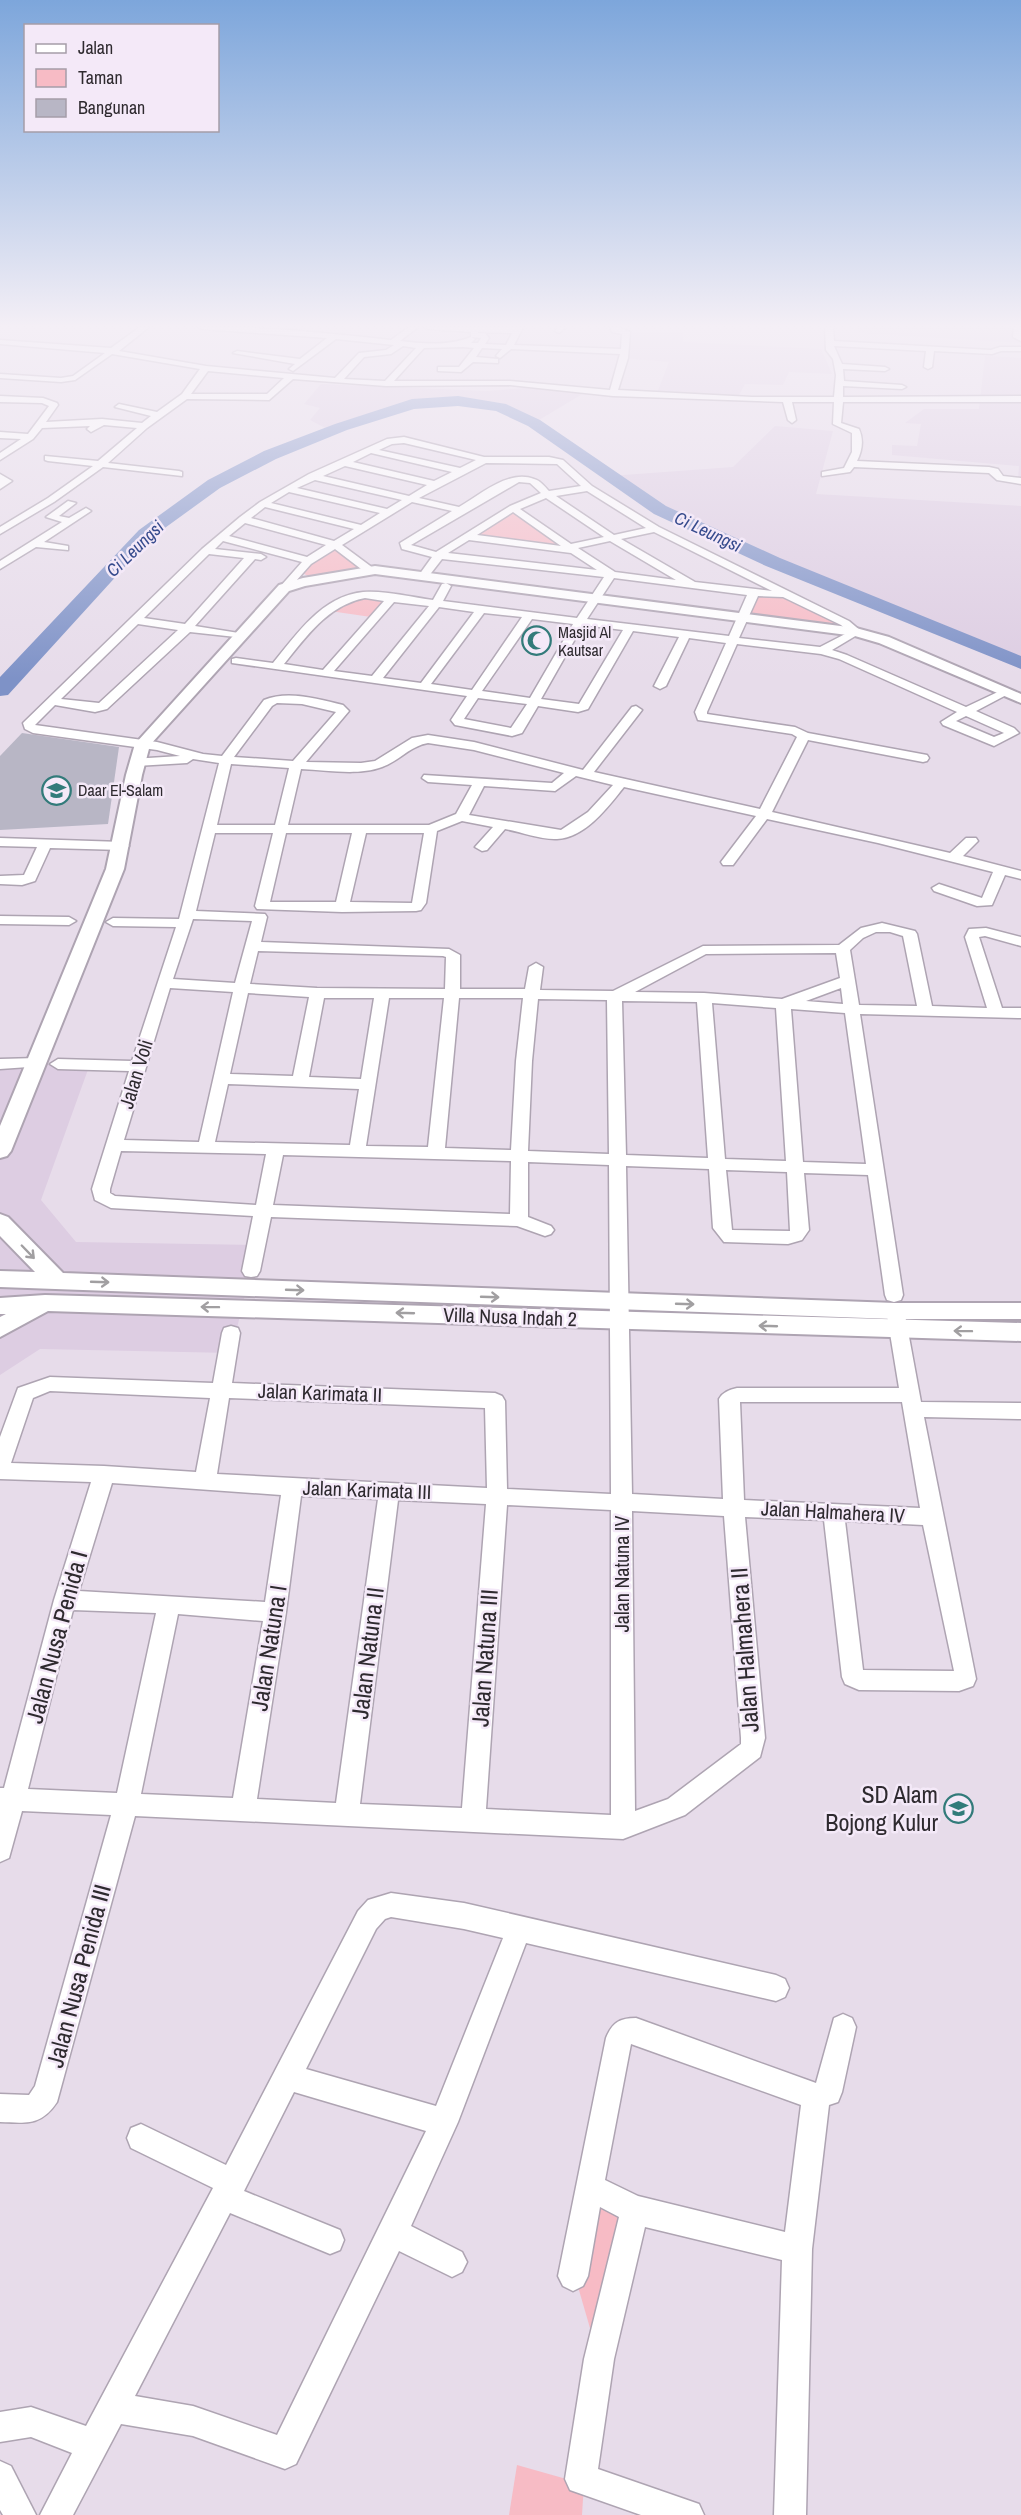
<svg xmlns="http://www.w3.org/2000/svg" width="1021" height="2515" font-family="'Archivo Narrow',sans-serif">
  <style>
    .built { fill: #ddcde2 }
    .green { fill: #f7bbc5 }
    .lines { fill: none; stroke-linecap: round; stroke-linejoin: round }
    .river { fill: #7e92c7; fill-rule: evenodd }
    .building { fill: #b8b6c5 }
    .minor-casing { stroke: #aea4b2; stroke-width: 3 }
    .tertiary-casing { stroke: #aea4b2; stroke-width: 4 }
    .minor { fill: #fff; fill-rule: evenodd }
    .tertiary { fill: #fff; fill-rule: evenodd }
    .oneway { stroke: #a19fa1 }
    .labels { text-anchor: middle; stroke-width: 5; stroke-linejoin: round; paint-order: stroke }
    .far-poi-label { font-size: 16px; fill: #2e2a2f; stroke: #f4e9f8; text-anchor: start }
    .far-water-label { font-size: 18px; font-style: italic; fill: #364b8d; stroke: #f4e9f8 }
    .street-label { font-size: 20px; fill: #2e2a2f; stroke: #f4e9f8 }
    .near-street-label { font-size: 24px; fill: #2e2a2f; stroke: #f4e9f8 }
    .near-poi-label { font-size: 24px; fill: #2e2a2f; stroke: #f4e9f8; text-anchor: end }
  </style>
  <rect width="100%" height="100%" fill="#e7dcea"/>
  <g class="built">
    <polygon points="857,327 1021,327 1021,343 856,333"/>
    <polygon points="632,332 683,333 683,342 821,349 832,374 789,372 783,385 745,384 737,399 657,393 669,362 622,358"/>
    <polygon points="985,356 1021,358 1021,479 1018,479 1019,466 892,455 892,445 917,446 921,424 905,423 924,409 979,409"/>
    <polygon points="321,384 486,391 525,388 584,393 534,423 500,407 458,401 412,404 331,431 310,420 320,408 304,404"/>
    <polygon points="775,426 833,431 816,494 1021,506 1021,663 773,562 660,510 610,476 733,467"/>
    <polygon points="0,1064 90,1064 41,1200 76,1242 257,1245 231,1353 40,1349 0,1375"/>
  </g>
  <g class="green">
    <polygon points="513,508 574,550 469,537"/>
    <polygon points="335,543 362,568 313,579 296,569"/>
    <polygon points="365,592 389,595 371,617 323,610 330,602"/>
    <polygon points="754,594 801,601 845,623 842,628 743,616"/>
    <polygon points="589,2187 635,2210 599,2359 574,2273"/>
    <polygon points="517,2465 584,2484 582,2515 509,2515"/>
  </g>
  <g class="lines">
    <polygon class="river" points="458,396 506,404 540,420 666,506 780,558 1021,656 1021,669 766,566 654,514 528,426 496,411 458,406 414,409 347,430 276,459 220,488 151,538 8,695 0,696 0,677 139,530 208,480 264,451 335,424 412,399"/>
  </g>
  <polygon class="building" points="22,733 119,747 108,824 0,830 0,756"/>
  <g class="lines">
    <defs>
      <g id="minor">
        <path d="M140 327H149L119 351 206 366 335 378 359 353 386 350 394 345 336 339 293 371 289 369 295 364 233 353 237 351 300 359 327 338 202 329 198 327C263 326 327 333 391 340L409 327H418L400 341C425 344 449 346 471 337L475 339 471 343H478L481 338 471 337V332L428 329 424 327H523L514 345 621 349 622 334 612 332 610 327H618L630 332 628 358 618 390 752 397H834L836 375 833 359 826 350 825 327H833L834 341 991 350 1000 347H1021V351H1001L992 354 934 351 932 367 928 369 924 367 926 351 834 346 842 364 885 367 889 369 885 371 843 369 844 381 902 385 906 387 902 389 843 386V397L1021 396V402H843L841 423 859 429C864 440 862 451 857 461L989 467 998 469 1003 476 1021 478V484L997 480 989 473 854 467 850 472 822 476V472L844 468 852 452V433L833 424 834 402H792L796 420 792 423 788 420 783 402 613 396 510 385 386 386 293 379 269 400 187 399 147 428 108 463 179 471 182 472V476L103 467 54 502 0 534V527L48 498 93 466 48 461 45 460V456L98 461 137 428 104 425 91 432 87 429 90 426 42 428 33 439 0 460V453L21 439 0 438V432L28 434 49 406 42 403 0 402V396L43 398 57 403 58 405 46 422 102 419 142 423 151 416 115 407 119 404 157 412 182 394 200 369 112 354 75 380 61 382 0 378V374L61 378 73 376 105 353 0 344V340L111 348ZM478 333V332L512 333 506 345 485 344 489 338 485 333ZM403 346 416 348 385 381 344 379 364 357 391 354ZM463 347 474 348 459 367H438V371L461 372 473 362 498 363V359L476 357 482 348 502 349 496 356 500 358 511 349 620 354 610 390 510 381H394L424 348ZM208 371 284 378 267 394H191Z"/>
        <polygon points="558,327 566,327 559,333 555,331"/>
        <polygon points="1014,327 1021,327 1021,341 1013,337"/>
        <path d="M404 437 484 457H549L563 460 592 486 659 527 849 621 862 632 832 650 847 655 966 707 1002 690H1010L1012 692 976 711 1014 728 1019 733 994 746 943 725 941 722 957 712 839 659 821 654 737 644 707 712V714L795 727 808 733 927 755 929 758 927 761 923 762 808 740 772 812 950 853 966 838H976L978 841 963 856 1021 871V879L1005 875 992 905 977 906 934 891 932 888 939 884 982 898 993 872 878 843 767 819 733 865H723L721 862 756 816 624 787C608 807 585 838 557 839 541 840 521 832 505 829L487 850 482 851 475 847 493 827 462 821 437 831 426 903 421 910 416 911 342 912 257 909 255 906 273 833H215L196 911 265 914 267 917 261 942 449 949 460 955V989H525L529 967 536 963 543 967 540 990 613 991 703 946 839 945 861 928 882 923 915 931 917 934 932 1006 987 1008 965 937 969 929 986 928 1021 937V946L985 936 979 937 1002 1008H1021V1018L860 1014 903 1295 901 1300 894 1302 887 1300 885 1295 868 1175 804 1173 809 1230 802 1240 788 1244 724 1242 713 1228 709 1169 626 1166 632 1494 723 1499 719 1399C723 1392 729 1390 737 1388H899L887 1315 889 1310 896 1308 903 1310 905 1315 921 1402 1021 1403V1419L924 1417 976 1679 973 1686 959 1691 859 1690 845 1684 842 1677 824 1520 745 1517 765 1738 760 1757 685 1815 623 1839 135 1816 57 2102C41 2126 27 2123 0 2122V2094L29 2095 35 2086 111 1815 22 1811 9 1858 0 1862V1788H4L54 1600 91 1482 0 1479V1437L18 1388 50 1377 213 1383 222 1333 224 1328 231 1326 238 1328 240 1333 232 1383 495 1393 502 1396 505 1401 507 1489 611 1494 609 1165 528 1162V1217L551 1226 554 1230 551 1234 545 1236 517 1226 271 1217 260 1271 257 1276 251 1277 245 1276 242 1271 253 1216 111 1208 95 1200 92 1189 129 1071 58 1069 50 1064 58 1059 132 1061 176 927 113 926 106 922 113 918 179 919 219 763 193 759 187 763 136 766 132 765 130 762 132 759 180 756 157 750 33 733 25 729 23 723 202 549 240 517 260 502 309 474 387 439ZM404 443 476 460 460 468 379 450 392 444ZM371 453 452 472 434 481 353 462ZM486 463 557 464 581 486 549 491C545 487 540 480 534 479 509 469 480 495 459 507L419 498ZM345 466 427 485 409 496 323 476ZM315 480 402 500 387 509 297 488ZM519 482 530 483 541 493 510 506 436 552 411 545ZM587 491 646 528 614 535 556 496ZM289 492 380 513 361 525 271 503ZM546 498 604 537 571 544 520 509ZM412 502 452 511 400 543 402 549 432 557 419 575 420 577H428L442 559 604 577 577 618 443 601 451 586 446 583 442 584 433 600C411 597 384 590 363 592 322 596 297 634 273 663L236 658 232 659V663L467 696 451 720 455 725 512 736 522 733 538 706 578 712 588 709 633 631 679 637 654 686 660 689 666 686 689 638 726 643 695 712 698 720 792 734 797 737 760 809 594 772 642 710 636 706 632 707 583 770 474 742 428 735 412 738 375 761 361 763 306 762 349 711 343 705C318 699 288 690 264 700L222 756 203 754 157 742 35 725 55 705 95 712 107 709 190 632 245 638V634L195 626 255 559 261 560 266 557 261 554 215 549 223 541 302 562 279 588 284 591 288 590 311 564 335 549 365 572H373V568L342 545ZM265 507 354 529 334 541 251 518ZM513 512 561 546 477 535ZM245 523 326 545 307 557 229 536ZM654 532 772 591 695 582 621 539ZM469 540 571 553 597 570 448 553ZM610 541 676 580 615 572 578 548ZM209 554 244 558 185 624 144 618ZM614 578 747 595 729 636 587 619ZM758 596 783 597 841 625 849 632 820 647 739 638ZM365 598 384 601 323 670 284 664C306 637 328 605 365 598ZM394 602 429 606 372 676 334 671ZM439 607 474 612 421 683 383 678ZM484 613 522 617 472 690 431 684ZM532 619 573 624 530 698 482 691ZM138 624 178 630 99 703 61 699ZM583 625 623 630 579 704 541 699ZM478 698 527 704 511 728 464 719ZM277 703 302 704 336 712 293 761 234 757 272 706ZM966 716 1004 733 994 737 956 721ZM428 743 474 750 564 773 552 783 424 775 422 778 428 782 472 785 456 814 429 825H288L301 769C327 770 358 776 382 767 399 761 410 746 428 743ZM231 764 289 768 275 825H217ZM576 776 613 785 588 812 561 830 469 815 484 786 555 791ZM286 833H352L336 902H270ZM366 833H424L412 903 350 902ZM193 919 252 921 235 983 173 979ZM876 932H890L903 936 917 1006 859 1005 850 950 863 938ZM258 951 443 956 446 957 445 989 317 988 250 984ZM836 953 840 978 782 999 704 993 635 992 706 954ZM170 988 233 992 199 1142 124 1140ZM841 988 843 1004 806 1001ZM248 993 309 997 293 1076 230 1074ZM324 998H374L361 1079 309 1077ZM389 998H444L428 1147 366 1146ZM459 998H523L516 1061 511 1150 445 1148ZM538 999 607 1000 609 1154 528 1151 532 1061ZM622 1001 697 1002 708 1158 626 1155ZM712 1003 776 1008 786 1161 725 1159ZM791 1009 845 1013 866 1164 803 1162ZM228 1084 359 1089 350 1145 215 1142ZM121 1151 266 1154 256 1205 115 1196 110 1193V1189ZM283 1155 511 1161 510 1214 273 1205ZM726 1170 787 1172 790 1231 732 1230ZM50 1391 210 1398 196 1472 104 1466 11 1463 33 1398ZM229 1398 485 1408 487 1488 217 1474ZM740 1402H902L920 1508 744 1500ZM112 1483 281 1495 265 1602 79 1591ZM301 1496 378 1499 336 1803 257 1799 286 1612ZM398 1500 486 1504 462 1808 360 1804ZM507 1505 611 1510V1815L486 1809ZM632 1511 724 1516 741 1738V1744L668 1799 635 1811ZM845 1521 923 1525 954 1671 863 1670ZM73 1610 156 1613 117 1793 28 1789ZM178 1614 263 1621 233 1798 141 1794Z"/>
        <polygon points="0,474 12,481 0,489"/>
        <polygon points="68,501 76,503 59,516 69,518 86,508 91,511 44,542 68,546 68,550 36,547 0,569 0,561 62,522 46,517"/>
        <polygon points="0,838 122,842 129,846 122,850 50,848 35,881 22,885 0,884 0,876 24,875 37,847 0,846"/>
        <polygon points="0,916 69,917 76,921 69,925 0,924"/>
        <polygon points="37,1058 43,1060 45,1063 43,1066 0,1069 0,1059"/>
        <path d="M391 1893 464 1903 776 1975 785 1979 789 1988 785 1997 776 2001 526 1943 458 2122 411 2226 462 2252 467 2262 462 2272 452 2277 399 2251 296 2464 285 2469 193 2436 121 2424 73 2515H40L72 2453 31 2437 0 2442V2412L31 2407 86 2426 213 2188 131 2148 127 2138 131 2128 141 2124 226 2165 358 1911 368 1900ZM391 1917 464 1929 503 1938 436 2106 306 2069 376 1929 385 1919ZM294 2092 426 2131 277 2435 193 2406 135 2396 230 2213 330 2254 340 2250 344 2240 340 2230 244 2191Z"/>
        <path d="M843 2014 852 2018 856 2027 842 2092 838 2102 829 2105 812 2249 806 2515H774L782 2260 645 2227 614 2359 598 2469 699 2504 704 2515H641L570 2490 565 2479 584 2359 619 2217 600 2207 588 2276 583 2286 573 2291 563 2286 558 2276 606 2038C612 2023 619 2018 636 2018L816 2083 834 2018ZM631 2044 801 2105 785 2232 638 2196 605 2180Z"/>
        <polygon points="0,2461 11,2466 36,2515 3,2515 0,2510"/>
      </g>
      <g id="tertiary">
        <polygon points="375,566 856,628 889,637 1021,694 1021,703 879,643 855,636 375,574 305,586 289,591 150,745 142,775 124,869 11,1151 7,1156 0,1158 0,1126 106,869 126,775 135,744 279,585 303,578"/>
        <polygon points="0,1214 8,1217 63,1273 895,1303 1021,1303 1021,1319 895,1319 0,1287 0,1271 35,1272 0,1236"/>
        <polygon points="45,1295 1021,1323 1021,1341 48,1311 0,1337 0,1317 6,1314 0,1314 0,1298"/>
      </g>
    </defs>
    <use href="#minor" class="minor-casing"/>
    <use href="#tertiary" class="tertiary-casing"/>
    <use href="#minor" class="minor"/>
    <use href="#tertiary" class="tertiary"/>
  </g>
  <defs><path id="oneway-shaft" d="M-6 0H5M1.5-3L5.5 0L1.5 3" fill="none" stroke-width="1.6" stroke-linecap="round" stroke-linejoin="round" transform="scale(1.5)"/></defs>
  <g class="oneway">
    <use href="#oneway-shaft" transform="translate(28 1252) rotate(46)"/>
    <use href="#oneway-shaft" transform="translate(100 1282) rotate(2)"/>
    <use href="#oneway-shaft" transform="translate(295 1290) rotate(2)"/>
    <use href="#oneway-shaft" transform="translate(490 1297) rotate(2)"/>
    <use href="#oneway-shaft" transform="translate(685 1304) rotate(2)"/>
    <use href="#oneway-shaft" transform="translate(210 1307) rotate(-179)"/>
    <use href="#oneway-shaft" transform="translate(405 1313) rotate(-178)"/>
    <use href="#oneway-shaft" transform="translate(768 1326) rotate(-178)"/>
    <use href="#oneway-shaft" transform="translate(963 1331) rotate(-179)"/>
  </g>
  <linearGradient id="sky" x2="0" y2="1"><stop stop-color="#7da6db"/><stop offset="0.48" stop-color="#f4eff6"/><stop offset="1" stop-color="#f4eff6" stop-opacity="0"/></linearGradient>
  <rect width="1021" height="679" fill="url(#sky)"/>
  <defs>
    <symbol id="mosque-ring" viewBox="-11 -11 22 22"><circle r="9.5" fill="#f4e9f8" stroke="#327b7a" stroke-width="1.5"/><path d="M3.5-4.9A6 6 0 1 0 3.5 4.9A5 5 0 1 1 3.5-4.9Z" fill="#327b7a"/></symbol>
    <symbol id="school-ring" viewBox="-11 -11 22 22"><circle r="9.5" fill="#f4e9f8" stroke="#327b7a" stroke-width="1.5"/><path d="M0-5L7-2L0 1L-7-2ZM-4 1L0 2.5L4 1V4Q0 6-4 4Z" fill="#327b7a"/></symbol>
  </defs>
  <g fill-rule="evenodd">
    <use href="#mosque-ring" x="520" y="624" width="33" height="33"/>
    <use href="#school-ring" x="40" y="774" width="33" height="33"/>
    <use href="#school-ring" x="942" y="1792" width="33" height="33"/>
  </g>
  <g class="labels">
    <g class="far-poi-label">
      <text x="558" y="638">Masjid Al<tspan x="558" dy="18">Kautsar</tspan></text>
      <text x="78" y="796">Daar El-Salam</text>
    </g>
    <g class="far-water-label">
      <text transform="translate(708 532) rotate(25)" y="6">Ci Leungsi</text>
      <text transform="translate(135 549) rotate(-44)" y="6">Ci Leungsi</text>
    </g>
    <g class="street-label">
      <text transform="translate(136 1074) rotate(-73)" y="7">Jalan Voli</text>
      <text transform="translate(510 1317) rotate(2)" y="7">Villa Nusa Indah 2</text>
      <text transform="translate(320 1393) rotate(2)" y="7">Jalan Karimata II</text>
      <text transform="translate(367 1490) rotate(2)" y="7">Jalan Karimata III</text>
      <text transform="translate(833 1512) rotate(3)" y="7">Jalan Halmahera IV</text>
      <text transform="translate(622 1574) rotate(-90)" y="7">Jalan Natuna IV</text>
    </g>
    <g class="near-street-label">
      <text transform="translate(57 1637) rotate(-75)" y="8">Jalan Nusa Penida I</text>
      <text transform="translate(269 1648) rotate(-81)" y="8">Jalan Natuna I</text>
      <text transform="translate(745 1650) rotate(-94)" y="8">Jalan Halmahera II</text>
      <text transform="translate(368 1653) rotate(-83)" y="8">Jalan Natuna II</text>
      <text transform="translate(485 1658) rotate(-86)" y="8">Jalan Natuna III</text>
      <text transform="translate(79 1976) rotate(-75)" y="8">Jalan Nusa Penida III</text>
    </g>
    <g class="near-poi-label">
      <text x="938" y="1803">SD Alam<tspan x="938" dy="28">Bojong Kulur</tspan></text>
    </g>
  </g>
  <rect x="24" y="24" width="195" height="108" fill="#f4e9f8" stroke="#a59da8" stroke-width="1.5"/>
  <rect x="36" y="44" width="30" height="9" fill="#ffffff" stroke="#a59da8" stroke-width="1.5"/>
  <text x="78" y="54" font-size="18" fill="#2e2a2f">Jalan</text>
  <rect x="36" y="69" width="30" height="18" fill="#f7bbc5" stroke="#a59da8" stroke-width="1.5"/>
  <text x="78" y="84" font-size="18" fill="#2e2a2f">Taman</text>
  <rect x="36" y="99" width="30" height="18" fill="#b8b6c5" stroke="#a59da8" stroke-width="1.5"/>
  <text x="78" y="114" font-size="18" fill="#2e2a2f">Bangunan</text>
</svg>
